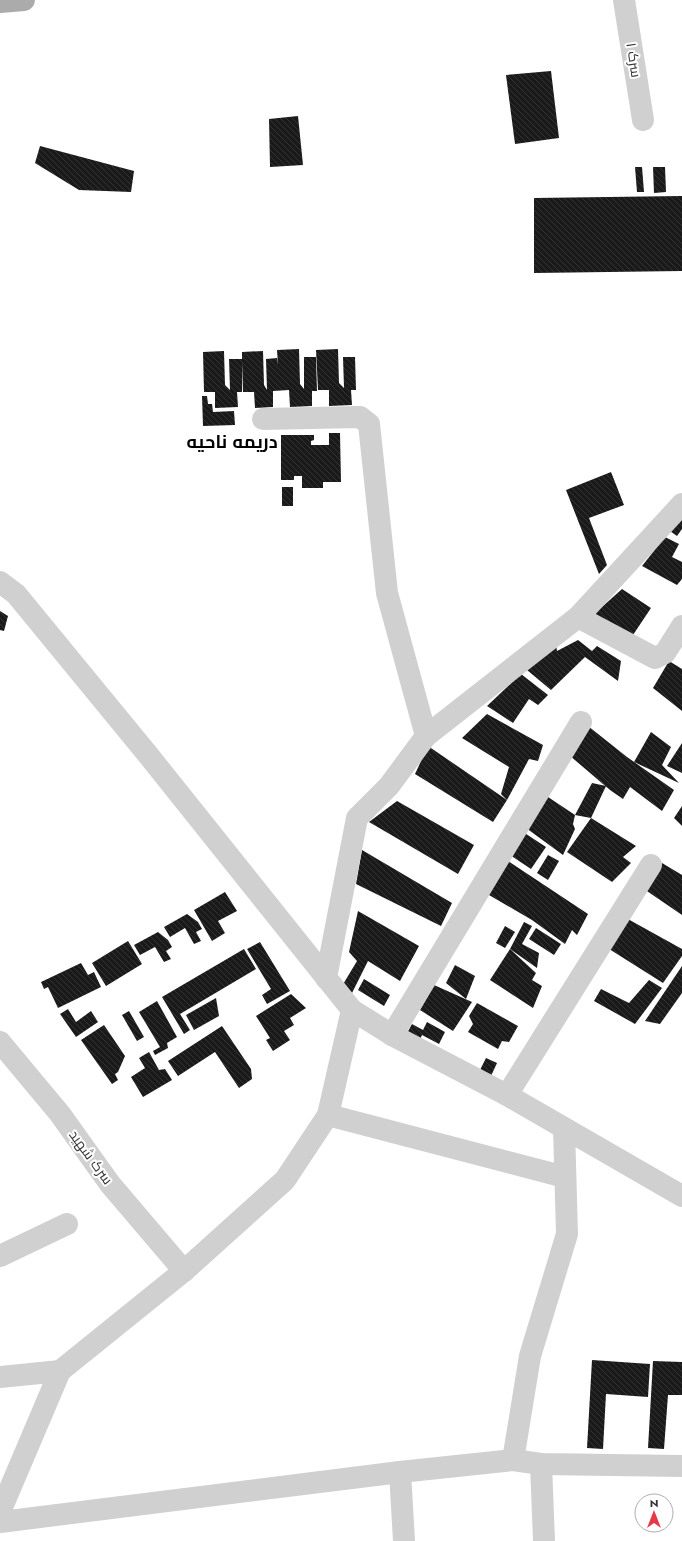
<svg xmlns="http://www.w3.org/2000/svg" width="682" height="1541" font-family="Jost,Cairo,sans-serif">
  <style>
    .building { fill: url(#building-back-hatch) }
    .lines { fill: none; stroke-linecap: round; stroke-linejoin: round }
    .minor { stroke: #d0d0d0; stroke-width: 22 }
    .major { stroke: #ababab; stroke-width: 22 }
    .labels { text-anchor: middle; stroke-width: 4; stroke-linejoin: round; paint-order: stroke }
    .street-label { font-size: 14px; fill: #333; stroke: #fff }
    .district-label { font-size: 18px; font-weight: bold; fill: #000; stroke: #fff }
  </style>
  <defs>
    <pattern id="building-back-hatch" width="6" height="6" patternUnits="userSpaceOnUse"><rect width="6" height="6" fill="#1a1a1a"/><path d="M-1 5l2 2M0 0l6 6M5-1l2 2" fill="none" stroke="#333"/></pattern>
  </defs>
  <rect width="100%" height="100%" fill="#fff"/>
  <g class="building">
    <polygon points="551,71 559,138 515,144 506,75"/>
    <polygon points="298,116 303,165 270,167 269,119"/>
    <polygon points="40,146 134,171 131,192 79,190 35,163"/>
    <polygon points="635,167 642,167 644,192 637,192"/>
    <polygon points="653,167 665,167 666,192 654,193"/>
    <polygon points="682,196 682,271 534,273 534,198"/>
    <polygon points="299,349 300,384 304,389 304,357 316,357 317,391 312,391 312,406 290,407 289,390 273,391 273,407 255,408 254,392 243,392 242,362 242,392 237,392 238,407 215,408 215,392 204,392 203,352 224,351 225,385 230,390 229,359 242,359 242,352 263,351 264,385 267,390 266,359 277,358 278,365 277,350"/>
    <polygon points="338,349 339,383 344,388 343,357 355,357 356,390 351,390 352,405 329,406 329,390 318,390 316,350"/>
    <polygon points="202,396 207,396 208,404 212,404 213,412 234,411 235,425 203,426"/>
    <polygon points="329,433 340,433 341,482 323,482 323,488 302,488 302,476 294,476 294,480 281,480 281,435 314,435 314,440 311,441 311,445 329,445"/>
    <polygon points="611,472 624,505 589,518 607,565 599,574 566,490"/>
    <rect x="282" y="487" width="11" height="19"/>
    <polygon points="682,515 682,529 677,536 670,531"/>
    <polygon points="665,537 679,544 672,557 682,562 682,579 677,585 642,566"/>
    <polygon points="622,589 651,608 631,638 593,615"/>
    <polygon points="0,611 8,616 4,631 0,630"/>
    <polygon points="578,640 592,651 597,646 621,661 618,681 585,657 551,690 527,670 556,645 557,651"/>
    <polygon points="669,661 682,669 682,711 653,688"/>
    <polygon points="521,674 548,695 538,705 529,699 513,723 487,706"/>
    <polygon points="487,714 543,745 538,761 529,759 507,800 501,794 509,767 462,738"/>
    <polygon points="588,726 627,757 674,790 662,811 630,787 623,799 610,790 569,755"/>
    <polygon points="651,732 671,747 662,765 679,783 634,762"/>
    <polygon points="682,743 682,773 667,766"/>
    <polygon points="428,746 507,800 493,822 415,774"/>
    <polygon points="592,783 606,786 591,818 575,815"/>
    <polygon points="548,797 575,815 573,824 575,829 563,855 526,828"/>
    <polygon points="397,801 474,845 458,874 369,822"/>
    <polygon points="682,806 682,826 674,818"/>
    <polygon points="591,818 636,846 623,857 631,863 612,882 567,852"/>
    <polygon points="520,830 546,847 531,869 510,855"/>
    <polygon points="362,850 452,903 441,926 356,884"/>
    <polygon points="548,855 559,861 548,880 537,873"/>
    <polygon points="508,861 588,914 577,935 572,930 565,944 532,920 489,895"/>
    <polygon points="662,863 682,875 682,915 644,889"/>
    <polygon points="225,892 237,911 218,921 225,933 212,941 194,910"/>
    <polygon points="358,911 419,946 400,981 368,961 352,993 342,986 357,961 349,952"/>
    <polygon points="187,914 198,922 202,929 196,932 201,941 194,944 185,928 170,937 164,927"/>
    <polygon points="626,918 682,949 682,956 663,983 606,947"/>
    <polygon points="524,922 532,926 522,944 539,953 537,968 510,949"/>
    <polygon points="505,926 515,932 505,948 496,943"/>
    <polygon points="536,928 561,944 554,955 529,939"/>
    <polygon points="158,932 168,940 172,947 166,951 171,959 164,962 155,947 140,955 134,945"/>
    <polygon points="128,941 142,964 106,986 92,963"/>
    <polygon points="260,942 290,991 267,1004 262,995 271,989 247,949"/>
    <polygon points="244,949 256,969 180,1014 190,1030 184,1034 162,997"/>
    <polygon points="510,949 536,973 532,980 542,986 533,1008 490,980"/>
    <polygon points="81,963 88,975 94,972 101,987 58,1008 48,987 44,989 41,982"/>
    <polygon points="455,965 475,976 466,999 446,983"/>
    <polygon points="682,966 682,993 660,1024 645,1021"/>
    <polygon points="364,979 390,995 384,1006 358,990"/>
    <polygon points="649,980 662,988 635,1024 594,1001 601,989 629,1003"/>
    <polygon points="434,985 472,1002 453,1031 420,1010"/>
    <polygon points="291,994 306,1008 290,1018 294,1025 284,1031 290,1040 273,1051 266,1040 270,1038 256,1016"/>
    <polygon points="216,998 219,1016 194,1030 186,1015"/>
    <polygon points="157,1001 177,1037 167,1043 168,1048 155,1055 153,1051 160,1047 139,1012"/>
    <polygon points="477,1003 518,1026 509,1042 502,1041 498,1049 468,1032 473,1024 469,1016"/>
    <polygon points="68,1009 76,1022 91,1011 98,1022 76,1037 60,1014"/>
    <polygon points="129,1011 144,1037 137,1041 122,1015"/>
    <polygon points="427,1022 445,1032 439,1044 422,1035 419,1042 406,1035 412,1024 423,1030"/>
    <polygon points="104,1025 125,1056 118,1072 115,1074 118,1080 112,1084 81,1040"/>
    <polygon points="222,1026 251,1069 252,1079 239,1088 215,1052 178,1076 168,1061"/>
    <polygon points="149,1052 159,1070 165,1069 172,1080 143,1097 131,1077 145,1068 139,1058"/>
    <polygon points="486,1058 497,1063 491,1076 480,1070"/>
    <polygon points="592,1360 650,1364 648,1397 606,1394 603,1449 587,1448"/>
    <polygon points="653,1361 682,1362 682,1395 668,1395 664,1449 648,1448"/>
  </g>
  <g class="lines">
    <g class="minor">
      <polyline points="624,0 643,120"/>
      <polyline points="263,419 360,417 369,424 387,593 426,736"/>
      <polyline points="0,582 16,594 149,756 352,1010 392,1035 507,1095 682,1196"/>
      <polyline points="578,617 655,658 665,653 682,626"/>
      <polyline points="326,978 357,818 389,786 426,736 578,617 682,504"/>
      <polyline points="392,1035 581,722"/>
      <polyline points="0,1042 60,1114 110,1184 184,1271"/>
      <polyline points="507,1095 651,865"/>
      <polyline points="328,1115 565,1177"/>
      <polyline points="0,1256 67,1224"/>
      <polyline points="0,1377 60,1371"/>
      <polyline points="513,1460 530,1356 567,1234 564,1128"/>
      <polyline points="541,1464 544,1541"/>
      <polyline points="400,1472 404,1541"/>
      <polyline points="0,1512 60,1371 184,1271 285,1180 328,1115 352,1010"/>
      <polyline points="0,1522 400,1472 513,1460 541,1464 682,1466"/>
    </g>
    <polyline class="major" points="0,2 24,0"/>
  </g>
  <g class="labels">
    <g class="street-label">
      <text transform="translate(634 60) rotate(81)" y="5">سرک ۱</text>
      <text transform="translate(91 1157) rotate(54)" y="5">سرک شهید</text>
    </g>
    <g class="district-label">
      <text x="232" y="448">دریمه ناحیه</text>
    </g>
  </g>
  <g transform="translate(654 1513)"><circle r="19" fill="#ffffff" stroke="#adadad"/>
  <path d="M0-3L7 15L0 10L-7 15Z" fill="#e63946"/>
  <text y="-6" font-size="11" font-weight="bold" text-anchor="middle" fill="#333333">N</text>
  </g>
</svg>
